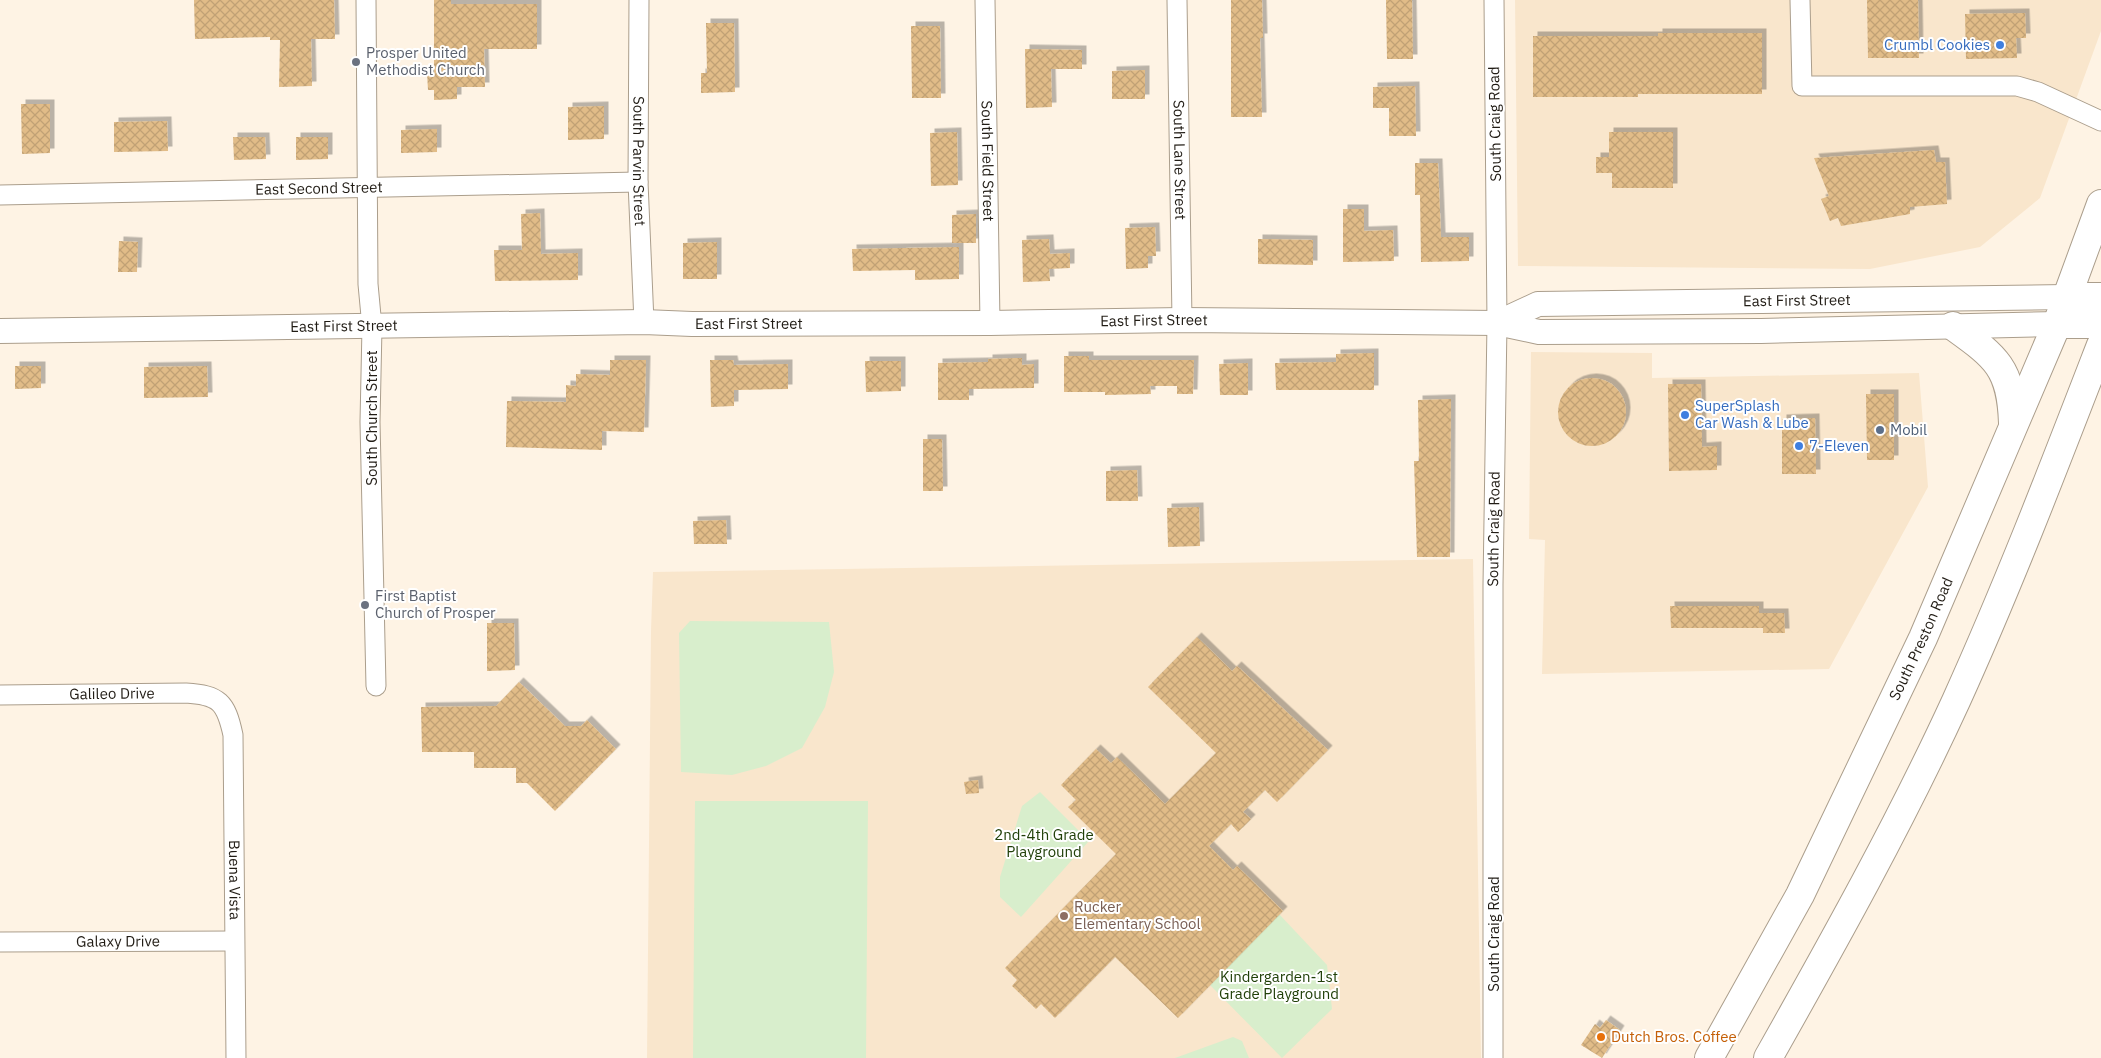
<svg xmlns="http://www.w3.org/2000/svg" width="2101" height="1058" font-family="'IBM Plex Sans',sans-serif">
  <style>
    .built { fill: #f9e6cc }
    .park { fill: #d8eecc }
    .building { fill: url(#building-cross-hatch); filter: url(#shadow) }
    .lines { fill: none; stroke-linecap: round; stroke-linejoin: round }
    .minor-casing { stroke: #ab9e8c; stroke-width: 21 }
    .tertiary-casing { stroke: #ab9e8c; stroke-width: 26 }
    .secondary-casing { stroke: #ab9e8c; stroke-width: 30 }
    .primary-casing { stroke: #ab9e8c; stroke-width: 30 }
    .minor { stroke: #fff; stroke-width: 19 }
    .tertiary { stroke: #fff; stroke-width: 24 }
    .secondary { stroke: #fff; stroke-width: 28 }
    .primary { stroke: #fff; stroke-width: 28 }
    .shop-dot { fill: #3f7fe0; stroke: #fff; stroke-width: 2 }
    .worship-dot { fill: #6b7280; stroke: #fff; stroke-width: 2 }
    .service-dot { fill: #5c6f8a; stroke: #fff; stroke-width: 2 }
    .education-dot { fill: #8d6e63; stroke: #fff; stroke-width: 2 }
    .food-dot { fill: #e8710a; stroke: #fff; stroke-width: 2 }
    .labels { text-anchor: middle; stroke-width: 4; stroke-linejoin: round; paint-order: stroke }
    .shop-label { font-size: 15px; fill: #366cbe; stroke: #fff; text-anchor: start }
    .worship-label { font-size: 15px; fill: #5b616d; stroke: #fff; text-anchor: start }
    .street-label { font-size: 15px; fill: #211c15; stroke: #fff }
    .service-label { font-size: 15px; fill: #4e5e75; stroke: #fff; text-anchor: start }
    .park-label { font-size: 15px; fill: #214009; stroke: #fff }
    .education-label { font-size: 15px; fill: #785e54; stroke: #fff; text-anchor: start }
    .food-label { font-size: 15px; fill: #c56008; stroke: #fff; text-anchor: start }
  </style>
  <defs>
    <pattern id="building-cross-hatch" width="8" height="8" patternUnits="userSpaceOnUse" patternTransform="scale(1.25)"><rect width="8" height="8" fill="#e1bc88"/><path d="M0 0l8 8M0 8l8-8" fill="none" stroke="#c1a174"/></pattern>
    <filter id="shadow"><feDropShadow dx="4.5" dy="-4.5" stdDeviation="0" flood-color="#0004"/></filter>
  </defs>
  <rect width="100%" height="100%" fill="#fef3e4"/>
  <g class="built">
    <polygon points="1515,0 2101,0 2101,31 2040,198 1980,247 1870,269 1518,266"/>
    <polygon points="1531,352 1652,353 1652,378 1919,373 1928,487 1829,669 1542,674 1545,540 1529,539"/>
    <polygon points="1473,559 1481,1058 647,1058 651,631 653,572"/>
  </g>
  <g class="park">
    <polygon points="690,621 829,622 834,672 825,707 802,748 766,766 732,775 681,772 679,633"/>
    <polygon points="1040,792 1089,841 1021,917 1000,897 1000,877 1022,806"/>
    <polygon points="695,801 868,801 866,1058 693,1058"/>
    <polygon points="1279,914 1327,965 1332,1009 1282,1058 1210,985"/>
    <polygon points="1233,1037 1242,1041 1249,1058 1175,1058"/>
  </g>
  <g class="building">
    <polygon points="194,0 334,0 335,39 311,39 312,86 279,87 280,40 270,40 270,37 195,39"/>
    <polygon points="434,0 451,0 451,4 537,4 537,49 484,49 485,87 457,87 457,99 434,100 434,90 428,90 427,73 434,73"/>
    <polygon points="1231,0 1262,0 1263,38 1260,38 1262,117 1231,117"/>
    <polygon points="1386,0 1412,0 1413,59 1387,59"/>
    <polygon points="1867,0 1918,0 1919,58 1868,58"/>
    <polygon points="2025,13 2026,38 2016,38 2017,58 1966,59 1965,14"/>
    <polygon points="706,23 734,23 735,92 701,93 701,73 707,73"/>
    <polygon points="911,26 940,26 941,98 912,98"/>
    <polygon points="1658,33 1762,33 1762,94 1638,94 1638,97 1533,97 1533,36 1658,36"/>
    <polygon points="1025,49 1082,50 1082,69 1051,69 1052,107 1026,108"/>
    <polygon points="1145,70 1145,99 1112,99 1112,71"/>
    <polygon points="1415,86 1416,136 1389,136 1389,108 1373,108 1373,87"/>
    <polygon points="21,104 50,104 50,153 22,154"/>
    <polygon points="604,106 604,139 568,140 568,107"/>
    <polygon points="167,121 168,151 114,152 114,122"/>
    <polygon points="437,129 437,152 401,153 401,130"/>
    <polygon points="957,132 958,185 931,186 930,133"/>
    <polygon points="1609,132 1673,132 1673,188 1612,188 1612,173 1596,173 1596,157 1609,157"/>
    <polygon points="233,137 265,137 266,159 234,160"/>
    <polygon points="296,137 328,137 328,159 296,160"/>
    <polygon points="1934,150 1936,162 1945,162 1947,204 1910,207 1910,214 1841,226 1838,218 1830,221 1821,199 1829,196 1814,158"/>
    <polygon points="1415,163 1438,163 1441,237 1469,237 1469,261 1421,262 1420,195 1415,195"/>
    <polygon points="1343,209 1364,209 1364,231 1393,230 1394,261 1343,262"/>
    <polygon points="540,213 541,254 578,253 578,280 495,281 494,250 522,250 521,214"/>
    <polygon points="976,214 976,243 952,243 952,215"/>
    <polygon points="1155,227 1156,256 1148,256 1148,268 1126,269 1125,228"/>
    <polygon points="1049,239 1050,254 1070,253 1070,268 1049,269 1050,281 1023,282 1022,240"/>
    <polygon points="1258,239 1313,240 1313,265 1258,264"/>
    <polygon points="119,241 138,242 137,272 118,272"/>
    <polygon points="717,242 717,279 683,279 683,243"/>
    <polygon points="959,247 959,279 915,280 915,270 853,271 852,249"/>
    <polygon points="1374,353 1374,390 1276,390 1275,363 1336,362 1336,354"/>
    <polygon points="1064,356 1089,356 1089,360 1194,360 1193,394 1177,394 1177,386 1150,386 1151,394 1105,395 1105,392 1064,392"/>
    <polygon points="1022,358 1022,365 1034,364 1034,388 969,389 969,400 938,400 938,363 988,362 988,359"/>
    <polygon points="610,360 646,360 644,432 602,431 602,450 506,447 507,401 566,402 566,385 576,386 576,374 610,375"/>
    <polygon points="710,360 733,360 734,365 788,364 788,389 734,390 734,406 711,407"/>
    <polygon points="865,361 901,361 901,391 866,392"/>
    <polygon points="1248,363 1248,395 1220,395 1219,364"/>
    <polygon points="15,366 41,366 41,388 15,389"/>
    <polygon points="207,366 208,397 144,398 144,367"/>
    <circle cx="1592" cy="412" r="34"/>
    <polygon points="1668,384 1701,384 1702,447 1717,446 1717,470 1669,471"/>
    <polygon points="1866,394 1894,394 1894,460 1867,460"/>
    <polygon points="1451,399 1450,557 1417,557 1414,461 1419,461 1418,400"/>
    <polygon points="1815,418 1816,474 1782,474 1782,419"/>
    <polygon points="923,439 942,439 943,491 923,491"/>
    <polygon points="1137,470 1138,501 1106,501 1106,471"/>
    <polygon points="1199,507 1200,546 1168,547 1167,508"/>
    <polygon points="726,520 727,544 694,544 693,521"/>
    <polygon points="1670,606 1759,606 1759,613 1784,613 1785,633 1763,633 1763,628 1671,628"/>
    <polygon points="487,623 514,623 515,670 487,671"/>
    <polygon points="1197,637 1232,671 1237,666 1328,750 1277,802 1265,790 1243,812 1251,819 1238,832 1231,824 1209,846 1233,870 1237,866 1283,911 1178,1018 1115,957 1055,1018 1041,1004 1036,1009 1012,986 1017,980 1005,968 1116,854 1068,807 1076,800 1061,785 1096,749 1111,763 1117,757 1165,804 1216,753 1148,687"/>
    <polygon points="519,682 565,726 581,726 587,720 616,749 555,811 527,783 516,783 516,768 474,768 474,752 422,752 421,707 496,706"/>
    <polygon points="978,780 979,793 966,794 964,782"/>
    <polygon points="1606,1020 1620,1030 1602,1058 1581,1045 1595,1024 1600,1028"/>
  </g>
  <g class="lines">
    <defs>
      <g id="minor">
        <polyline points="366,0 368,284 372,327 370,422 376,686"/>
        <path id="s1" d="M639 0 638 182 644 322"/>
        <path id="s2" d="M985 0 990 323"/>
        <path id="s3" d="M1177 0 1182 320"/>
        <polyline points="1800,0 1802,86 2017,86 2038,92 2101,121"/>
        <path id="s4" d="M0 195 638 182"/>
        <path id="s5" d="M0 695 186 693C219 695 226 702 233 735L236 1058"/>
        <path id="s6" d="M0 942 234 941"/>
        <path id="s7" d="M1493 1058V585L1497 323 1494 0"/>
      </g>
      <g id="tertiary">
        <path id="s8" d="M1497 323 1538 304 2066 297"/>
        <path id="s9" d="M0 331 644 322 692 324 990 323 1182 320 1497 323 1539 332 1761 331 2057 324"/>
      </g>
      <g id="secondary">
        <polyline points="2066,297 2101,297"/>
        <polyline points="2057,324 2101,324"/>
      </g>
      <g id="primary">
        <path d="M1953 326C1996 357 2011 367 2013 423"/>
        <path id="s10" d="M1709 1058 1800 895 1923 638 2057 324 2101 204"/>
        <path d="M1768 1058C1834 941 1900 823 1956 701 2009 584 2055 464 2101 345"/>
      </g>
    </defs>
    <use href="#minor" class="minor-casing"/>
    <use href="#tertiary" class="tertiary-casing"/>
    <use href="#secondary" class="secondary-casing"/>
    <use href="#primary" class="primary-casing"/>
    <use href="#minor" class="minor"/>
    <use href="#tertiary" class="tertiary"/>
    <use href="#secondary" class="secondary"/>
    <use href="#primary" class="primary"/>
  </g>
  <g class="shop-dot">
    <circle cx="2000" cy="45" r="5"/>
    <circle cx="1685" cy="415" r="5"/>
    <circle cx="1799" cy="446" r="5"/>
  </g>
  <g class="worship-dot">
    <circle cx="356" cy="62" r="5"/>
    <circle cx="365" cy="605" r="5"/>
  </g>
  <circle class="service-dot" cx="1880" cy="430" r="5"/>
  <circle class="education-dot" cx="1064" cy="916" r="5"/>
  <circle class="food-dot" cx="1601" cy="1037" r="5"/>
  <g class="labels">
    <g class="shop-label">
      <text x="1990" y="50" text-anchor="end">Crumbl Cookies</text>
      <text x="1695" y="411">SuperSplash<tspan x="1695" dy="17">Car Wash &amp; Lube</tspan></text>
      <text x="1809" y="451">7-Eleven</text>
    </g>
    <g class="worship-label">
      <text x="366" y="58">Prosper United<tspan x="366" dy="17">Methodist Church</tspan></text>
      <text x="375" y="601">First Baptist<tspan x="375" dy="17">Church of Prosper</tspan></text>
    </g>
    <g class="street-label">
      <text transform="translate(1495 124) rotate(-91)" y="5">South Craig Road</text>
      <text dy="5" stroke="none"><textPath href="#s3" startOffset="160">South Lane Street</textPath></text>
      <text dy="5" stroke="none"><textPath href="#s1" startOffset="161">South Parvin Street</textPath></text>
      <text dy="5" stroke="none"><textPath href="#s2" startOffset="161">South Field Street</textPath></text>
      <text dy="5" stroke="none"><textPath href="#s4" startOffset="319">East Second Street</textPath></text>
      <text dy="5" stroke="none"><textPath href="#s8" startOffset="304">East First Street</textPath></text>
      <text dy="5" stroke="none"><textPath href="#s9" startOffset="1154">East First Street</textPath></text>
      <text dy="5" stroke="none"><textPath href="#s9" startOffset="749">East First Street</textPath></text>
      <text dy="5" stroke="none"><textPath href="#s9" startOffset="344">East First Street</textPath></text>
      <text transform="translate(372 418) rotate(-90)" y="5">South Church Street</text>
      <text dy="5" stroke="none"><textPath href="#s7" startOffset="529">South Craig Road</textPath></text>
      <text dy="5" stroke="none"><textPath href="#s10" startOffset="470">South Preston Road</textPath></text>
      <text dy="5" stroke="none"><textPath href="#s5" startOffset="112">Galileo Drive</textPath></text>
      <text dy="5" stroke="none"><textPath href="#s5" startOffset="402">Buena Vista</textPath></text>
      <text transform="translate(1494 934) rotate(-90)" y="5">South Craig Road</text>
      <text dy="5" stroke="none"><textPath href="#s6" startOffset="118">Galaxy Drive</textPath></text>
    </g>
    <g class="service-label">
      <text x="1890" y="435">Mobil</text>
    </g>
    <g class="park-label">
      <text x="1044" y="840">2nd-4th Grade<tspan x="1044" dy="17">Playground</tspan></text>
      <text x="1279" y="982">Kindergarden-1st<tspan x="1279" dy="17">Grade Playground</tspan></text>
    </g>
    <g class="education-label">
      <text x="1074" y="912">Rucker<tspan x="1074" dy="17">Elementary School</tspan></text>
    </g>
    <g class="food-label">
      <text x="1611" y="1042">Dutch Bros. Coffee</text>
    </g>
  </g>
</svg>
